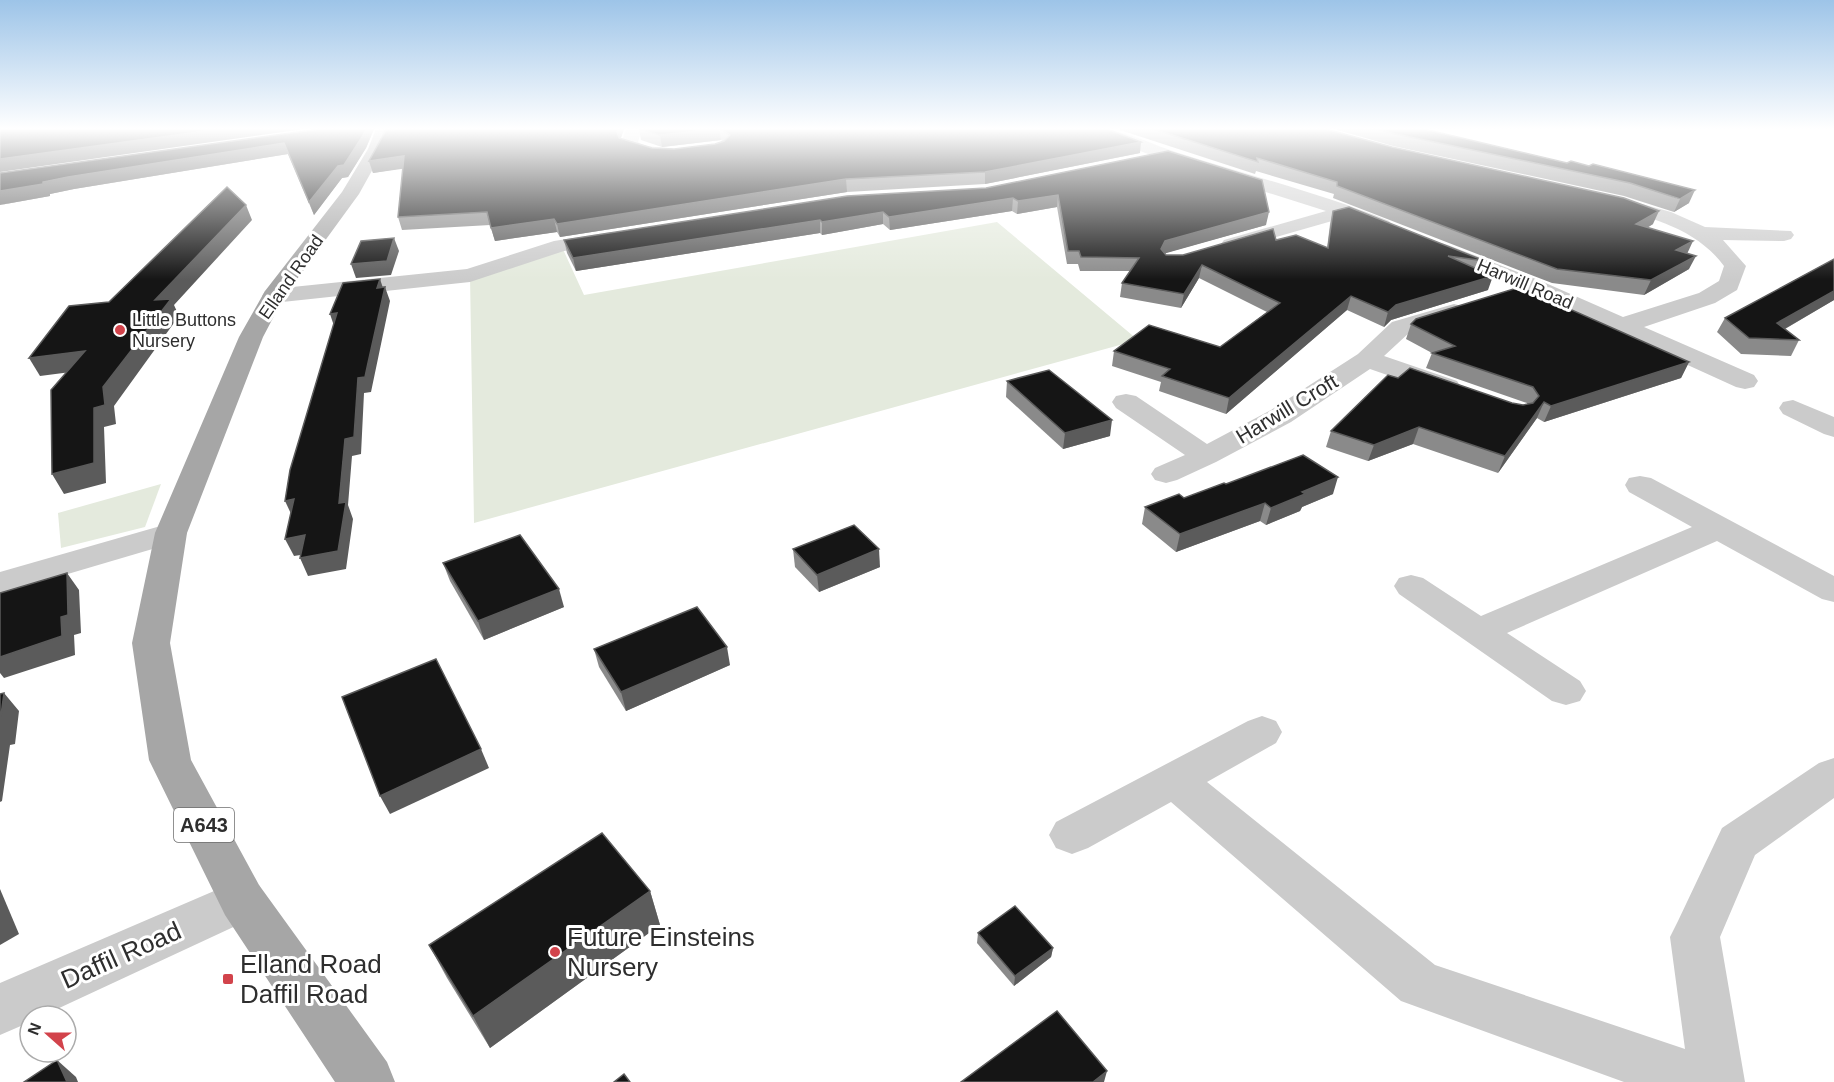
<svg xmlns="http://www.w3.org/2000/svg" width="1834" height="1082" font-family="Arial,sans-serif">
  <style>
    .green { fill: #e4eadd }
    .lines { fill: none; stroke-linecap: round; stroke-linejoin: round }
    .street { fill: #cbcbcb; fill-rule: evenodd }
    .primary { fill: #a6a6a6; fill-rule: evenodd }
    .wall { fill: #8a8a8a }
    .shaded-wall { fill: #5b5b5b }
    .building { fill: #151515; stroke: #5b5b5b; stroke-width: 1.5 }
    .poi-dot { fill: #d2434b; stroke: #fff; stroke-width: 2 }
    .labels { text-anchor: middle; stroke-width: 6; stroke-linejoin: round; paint-order: stroke }
    .far-street-label { font-size: 18px; fill: #2e2e2e; stroke: #fff }
    .far-poi-label { font-size: 18px; fill: #2e2e2e; stroke: #fff; text-anchor: start }
    .shield { fill: #fff; stroke: #6d6d6d; stroke-width: 1.5 }
    .shield-label { font-size: 20px; font-weight: bold; fill: #2e2e2e }
    .street-label { font-size: 21px; fill: #2e2e2e; stroke: #fff }
    .near-poi-label { font-size: 26px; fill: #2e2e2e; stroke: #fff; text-anchor: start }
    .near-street-label { font-size: 26px; fill: #2e2e2e; stroke: #fff }
  </style>
  <rect width="100%" height="100%" fill="#fff"/>
  <g class="green">
    <polygon points="997,222 1138,340 474,523 470,275 561,245 584,295"/>
    <polygon points="161,484 145,527 61,548 58,513"/>
  </g>
  <g class="lines">
    <g class="street">
      <path d="M626 129H642L638 142C650 149 662 146 675 149L677 153 675 157C658 161 632 159 621 144Z"/>
      <path d="M1089 129C1120 127 1147 143 1176 152 1247 175 1320 193 1389 221L1392 225 1389 229H1375L1346 217 1238 248 1231 250 1224 248 1221 244 1224 240 1326 211 1161 159 1091 132Z"/>
      <path d="M1613 196 1671 212 1705 227 1791 231 1794 235 1791 239 1784 241 1723 240 1746 266 1737 290 1715 303 1644 327 1754 375 1758 381 1754 387 1745 389 1736 387 1525 291 1434 253 1431 249 1434 245 1441 243 1448 245 1541 281 1623 317 1699 293 1719 281 1724 266C1696 228 1650 217 1606 206L1603 202 1606 198Z"/>
      <polygon points="611,232 618,234 621,238 618,242 564,251 470,282 273,303 265,301 262,296 265,291 273,289 467,269 554,241"/>
      <polygon points="1454,304 1462,306 1466,311 1462,316 1410,332 1384,356 1457,381 1461,387 1457,393 1448,395 1439,393 1370,369 1291,422 1216,462 1177,480 1166,483 1155,480 1151,474 1155,468 1185,455 1116,408 1112,402 1116,396 1126,394 1136,396 1207,444 1271,410 1358,354 1392,322"/>
      <polygon points="1793,400 1834,417 1834,437 1824,434 1783,414 1779,408 1783,402"/>
      <polygon points="1640,476 1651,478 1834,576 1834,602 1822,599 1717,541 1507,633 1580,681 1586,691 1580,701 1566,705 1552,701 1399,594 1394,586 1399,578 1411,575 1423,578 1481,616 1692,527 1629,492 1625,485 1629,478"/>
      <polygon points="171,523 183,526 187,533 183,540 0,594 0,572"/>
      <polygon points="1262,716 1276,721 1282,732 1276,743 1207,782 1435,965 1685,1049 1670,937 1678,921 1722,828 1819,763 1834,758 1834,798 1755,855 1720,937 1745,1082 1624,1082 1401,1001 1171,802 1088,848 1072,854 1056,848 1049,835 1056,822 1248,721"/>
      <polygon points="242,879 259,885 266,900 259,915 42,1016 30,1016 30,1022 0,1035 0,983"/>
    </g>
    <polygon class="primary" points="376,129 392,129 384,149 359,194 284,297 263,337 187,533 170,643 191,760 259,885 387,1062 395,1082 335,1082 225,915 149,760 132,643 155,533 239,337 265,291 342,192 368,149"/>
  </g>
  <g class="wall">
    <polygon points="320,129 374,129 366,148 348,177 342,178 314,215 288,154 74,189 50,194 50,196 0,205"/>
    <polygon points="402,129 624,129 621,138 652,148 674,149 715,144 723,141 721,140 662,147 641,140 639,129 1107,129 1140,153 985,184 847,192 560,237 557,232 495,241 490,225 402,230 398,217 403,168 373,173 369,161"/>
    <polygon points="1117,129 1326,129 1653,224 1647,228 1687,253 1689,269 1644,295 1552,283 1333,198 1334,194 1256,171 1255,174"/>
    <polygon points="1334,129 1424,129 1567,163 1589,166 1689,203 1674,212 1624,196 1393,146"/>
    <polygon points="1168,151 1266,225 1165,253 1166,255 1183,255 1276,240 1327,248 1330,224 1333,211 1485,261 1481,271 1488,290 1391,320 1384,327 1347,310 1226,414 1159,391 1161,382 1112,366 1114,351 1220,347 1267,312 1199,278 1181,308 1120,297 1122,283 1130,271 1080,271 1078,264 1067,264 1057,207 1017,214 1012,211 890,230 883,224 822,235 820,233 576,271 567,253 564,240 986,188"/>
    <polygon points="1834,259 1834,300 1785,329 1799,340 1791,356 1741,354 1717,332 1725,318"/>
    <polygon points="1411,324 1689,362 1681,378 1544,422 1537,418 1498,473 1413,444 1368,461 1326,447 1331,431 1398,378 1512,403 1523,405 1527,404 1527,403 1426,368 1432,353 1406,339"/>
    <polygon points="1007,381 1110,436 1063,449 1006,397"/>
    <polygon points="1226,484 1333,494 1302,507 1300,511 1266,525 1260,521 1176,552 1142,524 1145,507 1184,498"/>
    <polygon points="793,549 880,567 819,592 795,567"/>
    <polygon points="443,563 564,607 484,640 450,581"/>
    <polygon points="594,649 730,665 626,711 599,667"/>
    <polygon points="650,891 660,925 490,1048 447,978 429,945"/>
    <polygon points="978,933 1053,948 1051,957 1014,986 977,943"/>
  </g>
  <g class="shaded-wall">
    <polygon points="220,129 304,129 0,172 0,159"/>
    <polygon points="366,129 374,129 366,148 348,177 342,178 314,215 309,202"/>
    <polygon points="618,129 624,129 619,143 617,132"/>
    <polygon points="719,129 721,140 662,147 660,135"/>
    <polygon points="1141,142 1140,153 985,184 985,172"/>
    <polygon points="284,143 288,154 74,189 50,194 50,196 0,205 0,191 68,177"/>
    <polygon points="404,156 408,168 373,173 369,161"/>
    <polygon points="846,179 847,192 560,237 557,224"/>
    <polygon points="1695,190 1689,203 1674,212 1680,199"/>
    <polygon points="1058,195 1057,207 1017,214 1018,201"/>
    <polygon points="1013,198 1012,211 890,230 889,217"/>
    <polygon points="246,205 252,220 174,305 179,316 114,406 116,424 104,427 106,483 64,494 52,474 94,408 103,387 155,300"/>
    <polygon points="1659,211 1653,224 1630,238 1636,224"/>
    <polygon points="883,212 883,224 822,235 822,222"/>
    <polygon points="1269,212 1266,225 1163,254 1161,249 1165,241"/>
    <polygon points="554,219 557,232 495,241 491,228"/>
    <polygon points="820,220 820,233 576,271 573,258"/>
    <polygon points="394,238 399,251 391,275 356,278 351,264"/>
    <polygon points="1693,241 1687,254 1676,250"/>
    <polygon points="1696,256 1689,269 1644,295 1651,280"/>
    <polygon points="1202,265 1199,278 1181,308 1184,294"/>
    <polygon points="1493,276 1488,290 1391,320 1384,327 1388,312 1396,305"/>
    <polygon points="380,279 384,291 385,287 390,301 371,392 364,393 361,454 352,456 348,505 353,519 346,569 308,576 300,558 339,503 345,439 358,378 377,288"/>
    <polygon points="1834,291 1834,300 1769,338 1777,323"/>
    <polygon points="1351,296 1347,310 1226,414 1229,398"/>
    <polygon points="337,313 335,329 330,314"/>
    <polygon points="85,351 94,369 40,376 29,358"/>
    <polygon points="1689,362 1681,378 1544,422 1551,406"/>
    <polygon points="1544,402 1537,418 1498,473 1505,456"/>
    <polygon points="1112,420 1110,436 1063,449 1065,433"/>
    <polygon points="1419,427 1413,444 1368,461 1374,445"/>
    <polygon points="1338,477 1333,494 1302,507 1300,511 1266,525 1271,508 1302,492"/>
    <polygon points="294,499 293,518 285,501"/>
    <polygon points="1265,503 1260,521 1176,552 1180,534"/>
    <polygon points="305,535 313,553 294,556 285,539"/>
    <polygon points="879,549 880,567 819,592 817,575"/>
    <polygon points="67,573 79,590 81,633 74,635 75,655 4,678 0,673 0,657 61,617"/>
    <polygon points="559,589 564,607 484,640 478,621"/>
    <polygon points="727,647 730,665 626,711 621,692"/>
    <polygon points="4,693 19,711 15,744 10,745 2,801 0,802 0,723"/>
    <polygon points="481,749 489,768 390,814 380,796"/>
    <polygon points="0,889 19,934 0,945"/>
    <polygon points="650,891 660,925 490,1048 473,1016"/>
    <polygon points="1053,948 1051,957 1014,986 1015,976"/>
    <polygon points="57,1060 76,1077 78,1082 67,1082"/>
    <polygon points="1107,1071 1104,1082 1093,1082"/>
  </g>
  <g class="building">
    <polygon points="0,129 220,129 0,159"/>
    <polygon points="320,129 366,129 362,137 344,165 338,166 309,202 284,143 68,177 43,182 43,184 0,191 0,173"/>
    <polygon points="402,129 618,129 617,132 619,138 652,148 674,149 715,144 724,141 730,135 720,129 1107,129 1141,142 985,172 846,179 557,224 554,219 491,228 487,212 398,217 404,156 369,161 386,130"/>
    <polygon points="639,129 717,129 660,135"/>
    <polygon points="1153,129 1326,129 1392,147 1624,198 1659,211 1636,224 1693,241 1676,250 1696,256 1651,280 1557,269 1337,186 1337,182 1257,158 1258,162"/>
    <polygon points="1376,129 1424,129 1567,163 1571,161 1589,166 1593,164 1695,190 1680,199 1630,183 1396,134"/>
    <polygon points="1168,151 1262,180 1269,212 1165,241 1161,249 1166,255 1183,255 1273,229 1276,240 1296,235 1328,248 1333,211 1349,207 1485,261 1448,256 1493,276 1396,305 1388,312 1351,296 1229,398 1162,376 1170,369 1114,351 1149,325 1220,347 1280,303 1202,265 1184,294 1122,283 1139,258 1081,257 1079,251 1068,251 1058,195 1018,201 1013,198 889,217 883,212 822,222 820,220 573,258 564,240 847,196 986,188"/>
    <polygon points="227,187 246,205 155,300 171,299 103,387 105,405 94,408 94,463 52,474 51,390 85,351 29,358 69,306 109,302"/>
    <polygon points="394,238 387,261 351,264 361,241"/>
    <polygon points="1834,259 1834,291 1777,323 1799,340 1749,338 1725,318"/>
    <polygon points="380,279 377,288 385,287 368,363 365,377 358,378 354,437 345,439 339,503 346,502 338,551 300,558 305,535 285,539 294,499 285,501 290,470 337,313 330,314 343,283"/>
    <polygon points="1520,287 1689,362 1551,406 1544,402 1505,456 1419,427 1374,445 1331,431 1388,375 1398,378 1410,368 1512,403 1523,405 1533,403 1539,396 1533,387 1432,353 1455,346 1411,324 1416,319"/>
    <polygon points="1049,370 1112,420 1065,433 1007,381"/>
    <polygon points="1303,455 1338,477 1302,492 1305,494 1271,508 1265,503 1180,534 1145,507 1179,494 1184,498 1224,483 1226,484"/>
    <polygon points="854,525 879,549 817,575 793,549"/>
    <polygon points="520,535 559,589 478,621 443,563"/>
    <polygon points="67,573 68,615 61,617 62,636 0,657 0,593"/>
    <polygon points="697,607 727,647 621,692 594,649"/>
    <polygon points="436,659 481,749 380,796 342,697"/>
    <polygon points="4,693 0,723 0,694"/>
    <polygon points="602,833 650,891 473,1016 429,945"/>
    <polygon points="1015,906 1053,948 1015,976 978,933"/>
    <polygon points="1057,1011 1107,1071 1093,1082 961,1082"/>
    <polygon points="57,1060 67,1082 24,1082"/>
    <polygon points="624,1074 630,1082 614,1082"/>
  </g>
  <linearGradient id="sky" x2="0" y2="1"><stop stop-color="#9dc4e8"/><stop offset="0.46" stop-color="#fff"/><stop offset="1" stop-color="#fff" stop-opacity="0"/></linearGradient>
  <rect width="1834" height="280" fill="url(#sky)"/>
  <g class="poi-dot">
    <circle cx="120" cy="330" r="6"/>
    <circle cx="555" cy="952" r="6"/>
    <rect x="222" y="973" width="12" height="12" rx="3"/>
  </g>
  <g class="labels">
    <g class="far-street-label">
      <text transform="translate(291 277) rotate(-55)" y="6">Elland Road</text>
      <text transform="translate(1525 284) rotate(23)" y="6">Harwill Road</text>
    </g>
    <g class="far-poi-label">
      <text x="132" y="326">Little Buttons<tspan x="132" dy="21">Nursery</tspan></text>
    </g>
    <rect class="shield" x="174" y="808" width="60" height="34" rx="4.5"/>
    <g class="shield-label">
      <text x="204" y="832">A643</text>
    </g>
    <g class="street-label">
      <text transform="translate(1287 409) rotate(-31)" y="7">Harwill Croft</text>
    </g>
    <g class="near-poi-label">
      <text x="567" y="946">Future Einsteins<tspan x="567" dy="30">Nursery</tspan></text>
      <text x="240" y="973">Elland Road<tspan x="240" dy="30">Daffil Road</tspan></text>
    </g>
    <g class="near-street-label">
      <text transform="translate(121 955) rotate(-24)" y="9">Daffil Road</text>
    </g>
  </g>
  <g transform="translate(48 1034) rotate(291)"><circle r="28" fill="#ffffff" stroke="#ababab" stroke-width="1.5"/>
  <path d="M0-4.5L10 22L0 15L-10 22Z" fill="#d2434b"/>
  <text y="-9" font-size="16" font-weight="bold" text-anchor="middle" fill="#2e2e2e">N</text>
  </g>
</svg>
